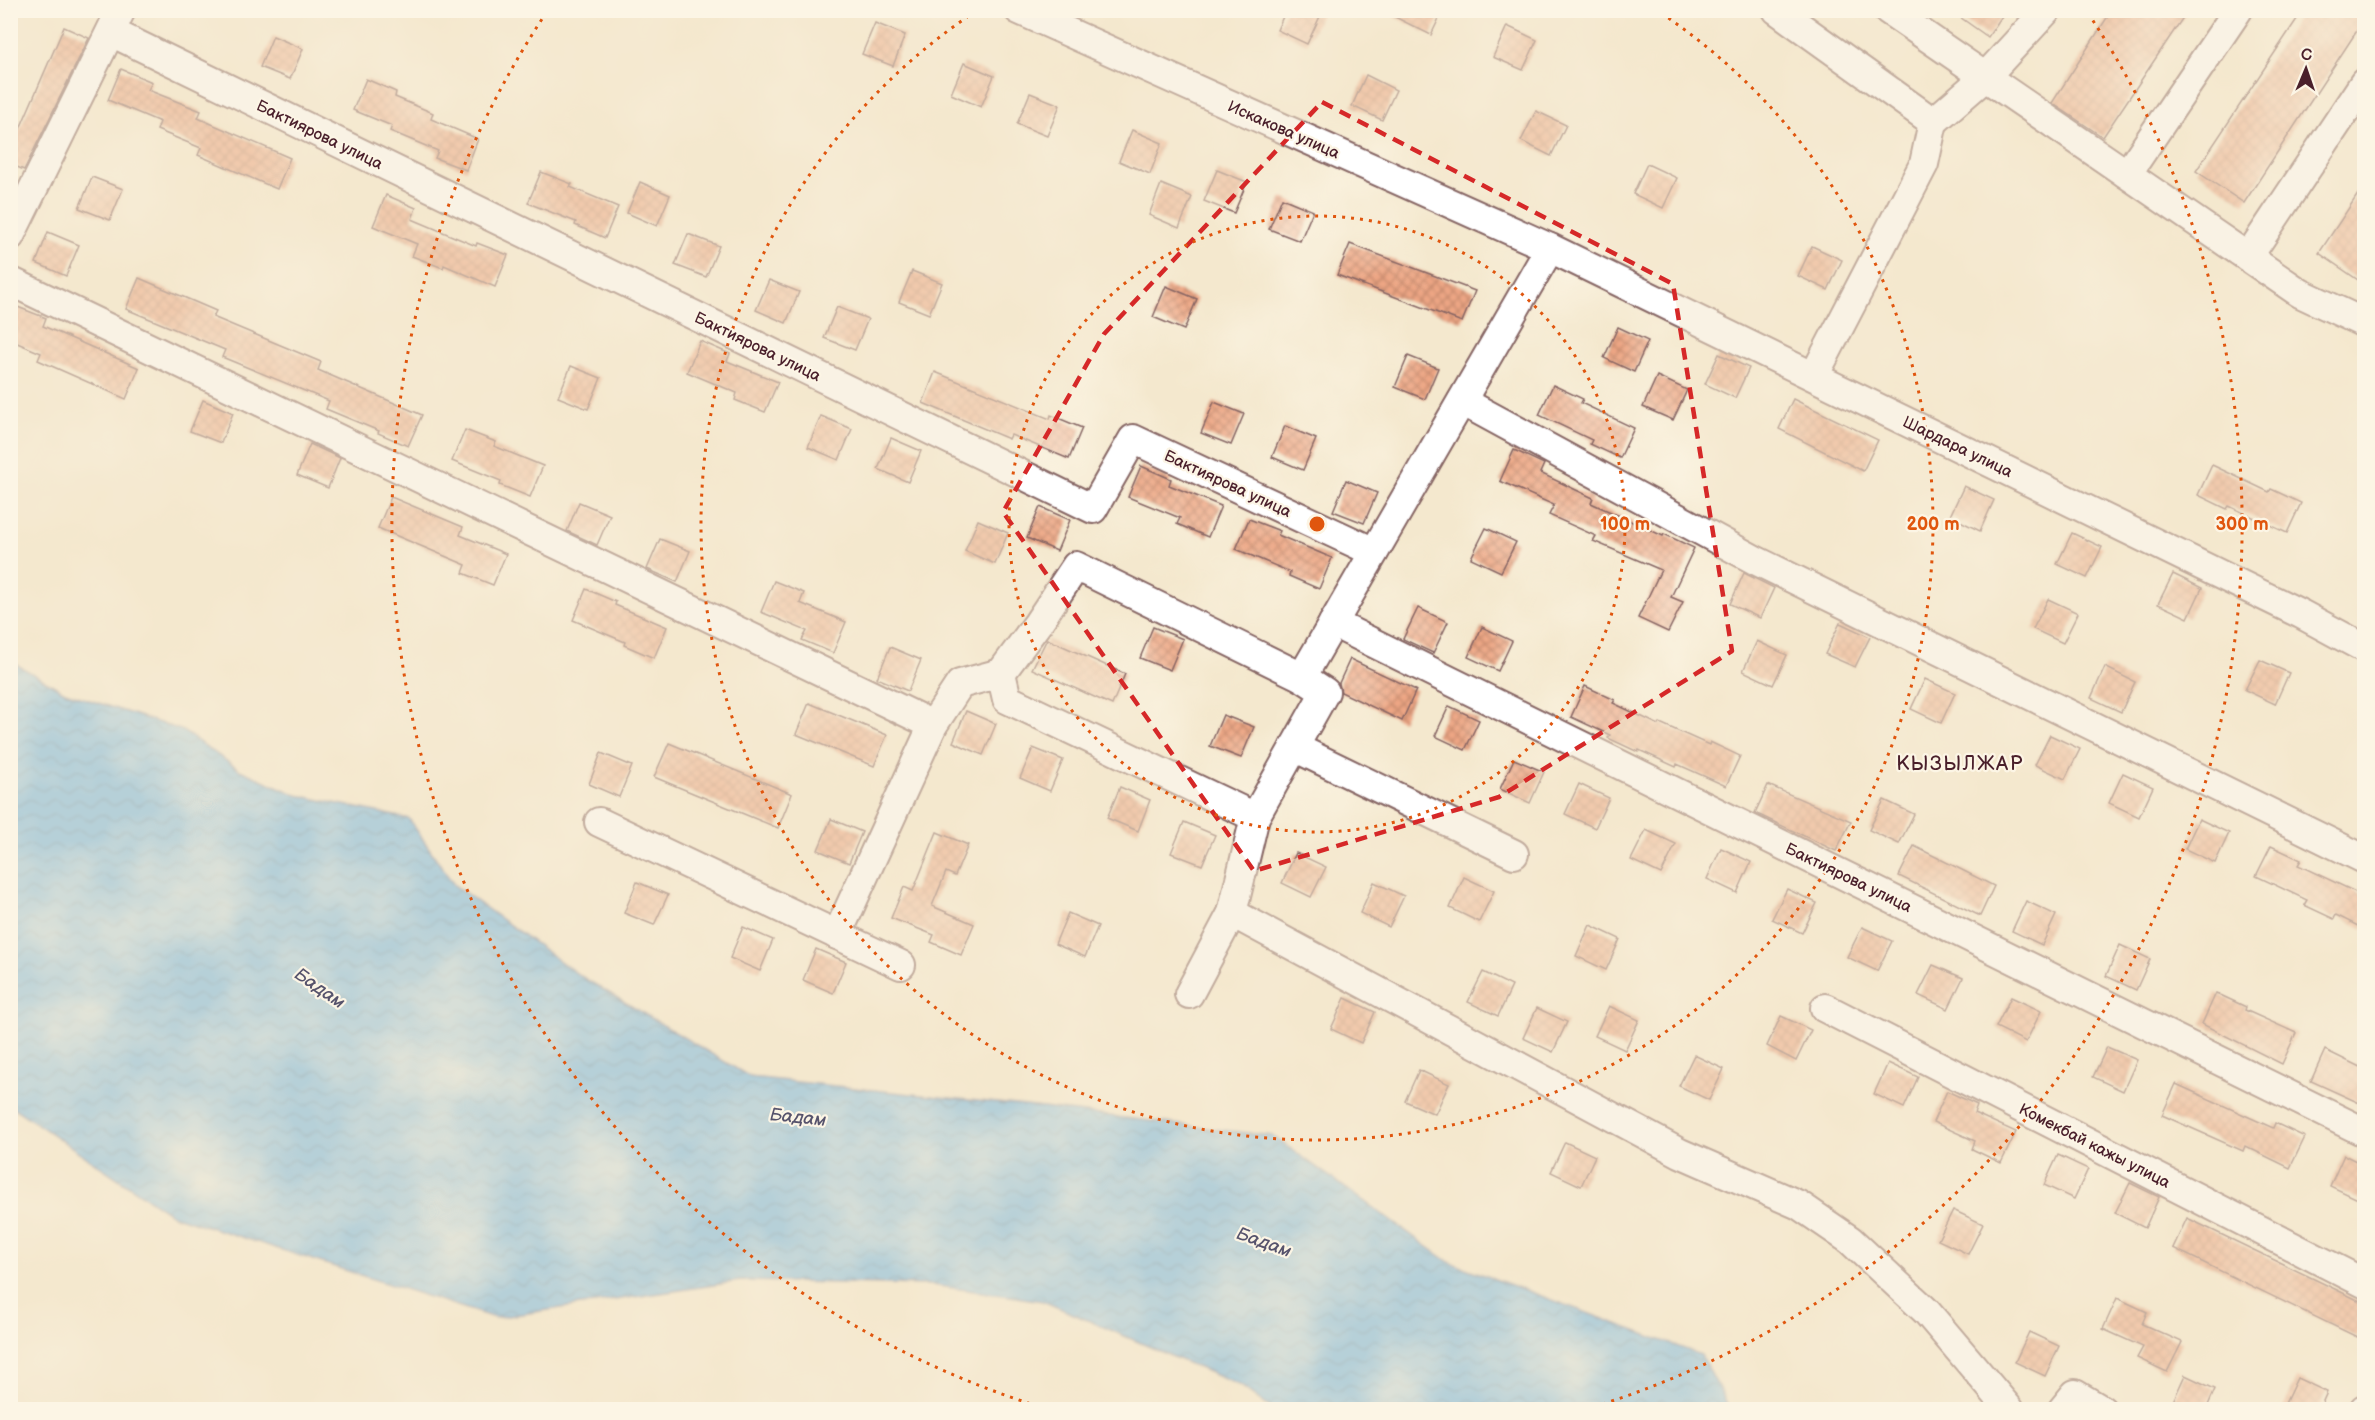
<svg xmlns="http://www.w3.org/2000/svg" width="2375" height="1420" font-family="'Balsamiq Sans',sans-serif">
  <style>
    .water { fill: url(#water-waves); stroke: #5b6a88; stroke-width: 1.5 }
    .building { fill: url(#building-cross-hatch) }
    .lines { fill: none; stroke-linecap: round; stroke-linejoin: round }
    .minor-casing { stroke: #866564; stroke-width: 32 }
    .minor { stroke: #fff; stroke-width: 28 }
    .marked { fill: none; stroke: #d62828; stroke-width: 4.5; stroke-dasharray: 12 8; stroke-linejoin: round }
    .ring { fill: none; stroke: #e0560e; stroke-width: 3; stroke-dasharray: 3 6 }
    .labels { text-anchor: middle; stroke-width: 4.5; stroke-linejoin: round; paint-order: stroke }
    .street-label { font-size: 16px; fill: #4a1f2b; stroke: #fcf5e5 }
    .water-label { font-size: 18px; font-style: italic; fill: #56536c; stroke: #fcf5e5 }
    .quarter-label { font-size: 20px; letter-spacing: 1.5px; fill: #4a1f2b; stroke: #fcf5e5 }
    .centre { fill: #e0560e; stroke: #fcf5e5; stroke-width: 3 }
    .ring-label { font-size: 18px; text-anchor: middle; font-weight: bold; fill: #e0560e; stroke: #fcf5e5; stroke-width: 4.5; stroke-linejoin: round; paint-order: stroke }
  </style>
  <defs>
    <pattern id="water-waves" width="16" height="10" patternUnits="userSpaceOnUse" patternTransform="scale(1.5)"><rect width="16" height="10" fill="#6cb4e4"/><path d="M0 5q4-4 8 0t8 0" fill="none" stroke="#5b92b9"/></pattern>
    <pattern id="building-cross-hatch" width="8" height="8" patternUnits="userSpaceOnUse" patternTransform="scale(1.5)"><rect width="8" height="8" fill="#eda684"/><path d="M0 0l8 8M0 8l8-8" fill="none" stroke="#c2876c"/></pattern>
  </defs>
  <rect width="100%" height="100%" fill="#fcf5e5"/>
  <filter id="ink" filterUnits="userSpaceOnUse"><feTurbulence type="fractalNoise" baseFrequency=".0167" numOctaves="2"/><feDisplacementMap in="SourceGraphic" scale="12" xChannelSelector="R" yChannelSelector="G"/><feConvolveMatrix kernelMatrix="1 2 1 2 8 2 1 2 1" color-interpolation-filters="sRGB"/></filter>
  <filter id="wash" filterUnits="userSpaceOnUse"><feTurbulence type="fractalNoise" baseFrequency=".008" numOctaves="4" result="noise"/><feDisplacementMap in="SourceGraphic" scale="24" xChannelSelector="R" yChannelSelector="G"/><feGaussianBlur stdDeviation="1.35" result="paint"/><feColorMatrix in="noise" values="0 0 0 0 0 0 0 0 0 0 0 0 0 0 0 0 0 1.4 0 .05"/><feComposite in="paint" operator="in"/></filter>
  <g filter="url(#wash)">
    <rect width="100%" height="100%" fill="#f4e8ce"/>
    <polygon class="water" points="10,661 65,692 181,730 240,770 297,795 409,819 454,885 579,975 750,1077 1035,1107 1273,1136 1449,1262 1701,1355 1730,1409 1272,1409 1241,1386 1043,1301 932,1285 740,1281 495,1318 172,1215 11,1106"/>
    <g id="blocks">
      <g class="building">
        <polygon points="1286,10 1323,10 1307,44 1277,30"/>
        <polygon points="1381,10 1443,10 1431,35"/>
        <polygon points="1950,10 2006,10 1988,37"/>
        <polygon points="2112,10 2188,10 2103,137 2052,103"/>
        <polygon points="2303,10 2364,10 2364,20 2244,203 2196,171"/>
        <polygon points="875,23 905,35 893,66 862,54"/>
        <polygon points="1507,26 1537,40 1523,70 1493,57"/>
        <polygon points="64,27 89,38 24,170 10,164 10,128 19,131"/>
        <polygon points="273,36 303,49 290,79 260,67"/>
        <polygon points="964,63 994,76 981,107 951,94"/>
        <polygon points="121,69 152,82 148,90 201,111 198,118 290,158 277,189 198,155 201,148 157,130 160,122 108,100"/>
        <polygon points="1366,75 1396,90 1382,120 1352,106"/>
        <polygon points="366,79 396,92 395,97 433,113 431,119 478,139 466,170 435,158 438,151 390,131 392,126 353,110"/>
        <polygon points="1030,93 1060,105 1047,136 1017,124"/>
        <polygon points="1536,111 1566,125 1551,156 1521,141"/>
        <polygon points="1132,130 1162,143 1150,174 1119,161"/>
        <polygon points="1647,164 1677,178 1663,208 1633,194"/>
        <polygon points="1217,170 1247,182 1234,213 1204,201"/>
        <polygon points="541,172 572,184 570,187 618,207 605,238 575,225 576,222 528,203"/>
        <polygon points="92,177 123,189 110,220 79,208"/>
        <polygon points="640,182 670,195 657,226 627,213"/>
        <polygon points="1161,184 1192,197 1179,228 1149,215"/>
        <polygon points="2364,185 2364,284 2319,253"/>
        <polygon points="386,195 416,208 412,219 476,246 477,243 508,255 495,287 444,265 443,268 412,256 417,244 373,226"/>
        <polygon points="1282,198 1313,211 1300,241 1269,229"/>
        <polygon points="48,232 79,245 66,276 36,263"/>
        <polygon points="688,234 719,246 706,277 675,265"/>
        <polygon points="1350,244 1475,291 1462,322 1337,275"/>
        <polygon points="1812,246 1842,260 1828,290 1798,276"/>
        <polygon points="912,271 942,283 929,314 899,302"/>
        <polygon points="139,278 216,311 213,317 321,362 318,370 422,415 408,446 378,433 379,431 326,409 329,401 222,357 225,350 126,309"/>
        <polygon points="769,280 799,292 786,323 756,310"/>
        <polygon points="1166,286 1197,299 1184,330 1153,317"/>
        <polygon points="15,306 46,318 43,326 139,368 126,399 38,360 41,353 10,340 10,317"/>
        <polygon points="837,307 868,319 855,350 824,338"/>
        <polygon points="1618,327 1648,341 1634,372 1604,358"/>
        <polygon points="700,341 730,354 727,361 778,382 765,412 735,400 737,393 687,372"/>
        <polygon points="1719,354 1749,368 1735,398 1705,384"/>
        <polygon points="1408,356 1438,368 1425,399 1395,387"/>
        <polygon points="571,366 601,378 588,409 558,397"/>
        <polygon points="935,372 1050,419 1051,415 1082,428 1069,459 1011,435 1009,439 923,403"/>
        <polygon points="1657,376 1687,390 1673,420 1643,407"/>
        <polygon points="1553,385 1583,399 1581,403 1634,428 1620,458 1590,444 1592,440 1539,415"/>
        <polygon points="1793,399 1878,440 1863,471 1779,429"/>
        <polygon points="203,400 233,413 221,443 190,431"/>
        <polygon points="1214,402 1244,414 1231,445 1201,433"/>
        <polygon points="821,416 852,429 839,460 808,447"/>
        <polygon points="1285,426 1316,439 1303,470 1272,457"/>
        <polygon points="465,430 496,442 494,446 543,466 530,497 500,485 501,481 452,461"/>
        <polygon points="891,438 921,451 908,482 878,469"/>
        <polygon points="310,444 340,458 328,488 297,475"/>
        <polygon points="1514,450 1544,464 1540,473 1593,498 1591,503 1663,536 1664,534 1694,548 1671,597 1683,602 1668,632 1638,618 1661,570 1593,541 1596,536 1549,515 1554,505 1500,481"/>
        <polygon points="2212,465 2269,492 2271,489 2301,503 2287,533 2229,506 2227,509 2198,495"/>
        <polygon points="1141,466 1171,479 1169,485 1221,506 1208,537 1177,524 1180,518 1128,497"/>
        <polygon points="1346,480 1377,493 1364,523 1333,511"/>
        <polygon points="1964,486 1994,500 1980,531 1950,516"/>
        <polygon points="391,497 463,527 460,535 506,554 493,585 463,573 466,565 378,528"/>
        <polygon points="579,502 610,515 597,545 567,531"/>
        <polygon points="1040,507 1070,520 1057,551 1027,538"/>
        <polygon points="1249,519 1280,531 1278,535 1332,558 1319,589 1289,576 1290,572 1236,549"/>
        <polygon points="978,520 1008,533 995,564 965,551"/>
        <polygon points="1486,528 1516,542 1501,572 1471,558"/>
        <polygon points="2072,533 2102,547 2087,578 2057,564"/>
        <polygon points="660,539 690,551 677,582 647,569"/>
        <polygon points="1744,573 1774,588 1760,618 1730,604"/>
        <polygon points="2173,574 2202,588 2188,618 2158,604"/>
        <polygon points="774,581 804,593 800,603 846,622 833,653 802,640 807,631 761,612"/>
        <polygon points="586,589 616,602 615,605 667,627 654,658 624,645 625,642 573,620"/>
        <polygon points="2048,599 2078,613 2063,643 2033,629"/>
        <polygon points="1418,608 1448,622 1433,653 1403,639"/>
        <polygon points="1840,623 1870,637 1855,667 1825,654"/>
        <polygon points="1153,627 1183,639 1170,670 1140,658"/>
        <polygon points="1482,627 1512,641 1498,671 1468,657"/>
        <polygon points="1047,639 1125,674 1112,705 1032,669"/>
        <polygon points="1757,641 1787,655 1773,685 1743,671"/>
        <polygon points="890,647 921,660 908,691 877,678"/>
        <polygon points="1350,659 1416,690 1402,721 1341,692 1339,683"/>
        <polygon points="2260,660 2289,673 2275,704 2245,690"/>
        <polygon points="2105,667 2135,682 2121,712 2091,698"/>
        <polygon points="1925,679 1955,693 1941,723 1911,709"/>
        <polygon points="1585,686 1615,700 1613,703 1659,725 1660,723 1709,745 1710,742 1740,756 1726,786 1677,764 1676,767 1639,750 1638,752 1608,738 1610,735 1571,717"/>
        <polygon points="809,703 887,735 874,766 796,734"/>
        <polygon points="1449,706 1479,720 1465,750 1435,736"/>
        <polygon points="966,711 996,724 983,755 953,742"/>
        <polygon points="1223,715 1254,727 1241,758 1210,746"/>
        <polygon points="2050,735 2080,749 2065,779 2035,765"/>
        <polygon points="669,743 792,794 778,828 654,777"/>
        <polygon points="1033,748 1063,760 1050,791 1020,778"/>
        <polygon points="601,753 632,766 619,797 589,784"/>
        <polygon points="1514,759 1544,772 1530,803 1500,789"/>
        <polygon points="2123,773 2153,787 2139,817 2109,803"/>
        <polygon points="1579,784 1609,798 1595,828 1565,814"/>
        <polygon points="1768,785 1851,821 1836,851 1755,813"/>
        <polygon points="1120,787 1150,800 1138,831 1107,818"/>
        <polygon points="1884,800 1914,814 1899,844 1869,830"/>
        <polygon points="831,819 862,832 849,863 818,850"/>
        <polygon points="2199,819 2229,833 2215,863 2185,849"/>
        <polygon points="1184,822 1215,835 1202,865 1171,853"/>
        <polygon points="1646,830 1676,844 1661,874 1631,860"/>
        <polygon points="937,832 968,845 955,876 946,872 932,906 974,924 961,955 931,942 934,935 891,918 904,887 913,891"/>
        <polygon points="1914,846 1994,886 1980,916 1899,876"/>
        <polygon points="2271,846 2301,860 2298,865 2364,896 2364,929 2336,915 2334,919 2304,905 2307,900 2256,876"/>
        <polygon points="1721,848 1751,862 1737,893 1707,879"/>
        <polygon points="1296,853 1326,867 1311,897 1282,883"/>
        <polygon points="1464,877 1494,891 1479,922 1450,908"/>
        <polygon points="637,882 668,895 654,925 624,913"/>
        <polygon points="1374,882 1404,896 1389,927 1360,913"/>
        <polygon points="1787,889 1817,903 1802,933 1772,919"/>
        <polygon points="2026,901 2056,915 2042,945 2012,931"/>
        <polygon points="1068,913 1098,926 1085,957 1055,944"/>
        <polygon points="1590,925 1620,939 1606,970 1576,956"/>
        <polygon points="743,927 773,940 760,971 730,958"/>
        <polygon points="1862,927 1892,941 1877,971 1847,957"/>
        <polygon points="2120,945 2150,959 2136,990 2106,976"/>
        <polygon points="816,949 846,962 833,993 803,980"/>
        <polygon points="1933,965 1963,978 1948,1009 1918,995"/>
        <polygon points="1483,972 1512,986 1498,1016 1468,1002"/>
        <polygon points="2216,993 2246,1007 2245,1010 2296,1033 2282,1064 2202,1024"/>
        <polygon points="2011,997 2041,1011 2026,1042 1996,1027"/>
        <polygon points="1345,998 1375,1012 1361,1043 1331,1029"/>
        <polygon points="1609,1006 1639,1020 1625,1050 1595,1036"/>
        <polygon points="1537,1008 1567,1022 1553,1052 1523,1038"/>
        <polygon points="1781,1016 1811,1030 1796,1061 1767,1046"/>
        <polygon points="2107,1047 2137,1060 2123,1091 2093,1077"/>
        <polygon points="2325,1050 2364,1069 2364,1105 2311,1081"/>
        <polygon points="1694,1055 1724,1069 1709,1100 1679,1086"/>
        <polygon points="1888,1063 1918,1077 1904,1108 1874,1094"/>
        <polygon points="1419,1070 1449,1084 1435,1114 1405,1101"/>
        <polygon points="2176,1084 2273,1128 2275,1123 2305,1137 2290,1168 2245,1146 2243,1151 2162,1115"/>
        <polygon points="1947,1091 1977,1105 1974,1113 2016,1132 2001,1163 1972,1149 1975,1141 1933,1122"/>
        <polygon points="1565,1142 1595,1156 1581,1186 1551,1172"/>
        <polygon points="2058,1155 2088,1169 2074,1199 2044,1185"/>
        <polygon points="2344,1155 2364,1165 2364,1191 2360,1200 2330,1186"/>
        <polygon points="2130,1183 2159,1197 2145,1228 2115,1213"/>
        <polygon points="1953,1210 1983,1224 1968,1254 1938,1240"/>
        <polygon points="2187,1218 2364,1303 2364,1320 2357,1337 2173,1248"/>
        <polygon points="2117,1298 2147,1312 2142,1324 2182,1342 2167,1372 2137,1358 2143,1347 2103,1329"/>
        <polygon points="2029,1332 2059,1346 2045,1376 2015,1362"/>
        <polygon points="2185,1375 2215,1389 2206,1410 2169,1410"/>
        <polygon points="2297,1378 2327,1392 2319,1410 2282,1410"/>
      </g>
    </g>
  </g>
  <g filter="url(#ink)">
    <use href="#blocks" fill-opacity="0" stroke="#866564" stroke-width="1.5"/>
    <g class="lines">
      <defs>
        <g id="minor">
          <polyline points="1019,10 1550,248 2301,614 2364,648"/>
          <polyline points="1777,10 1933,122 1924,164 1814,376"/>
          <polyline points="1888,10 2300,293 2364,323"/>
          <polyline points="111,32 1093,509 1133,439 1374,552"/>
          <polyline points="1933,122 1985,77 2047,10"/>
          <polyline points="2127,174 2238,10"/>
          <polyline points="10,236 121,10"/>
          <polyline points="2248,257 2364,83"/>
          <polyline points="10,281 933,725"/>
          <polyline points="1462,401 1755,560 2364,859"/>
          <polyline points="1333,623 2364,1132"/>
          <polyline points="1001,673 1007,699 1255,817"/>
          <polyline points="1294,747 1514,854"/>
          <polyline points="599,822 901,965"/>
          <polyline points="1232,913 1680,1153 1799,1205 1850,1240 1926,1311 2010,1410"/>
          <polyline points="837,935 933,725 960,684 1001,673 1038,623 1076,566 1302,677"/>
          <polyline points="1189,994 1232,913 1255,817 1325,692 1302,677 1550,248"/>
          <polyline points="1825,1008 2364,1283"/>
          <polyline points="2062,1410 2075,1394 2102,1410"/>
          <polyline points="2364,1410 2364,1409"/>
        </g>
      </defs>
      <use href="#minor" class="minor-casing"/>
      <use href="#minor" class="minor"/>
    </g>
  </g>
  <path d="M0 0H2375V1420H0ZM1322 102 1673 284 1732 651 1499 797 1254 871 1003 512 1104 334Z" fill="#f4e8ce" fill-opacity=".55" fill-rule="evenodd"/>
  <path class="marked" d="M1322 102 1673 284 1732 651 1499 797 1254 871 1003 512 1104 334Z"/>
  <g class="ring">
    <circle cx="1317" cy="524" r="308"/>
    <path d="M1661 13A616 616 0 1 1 973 13"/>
    <path d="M1047 1409A925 925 0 0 1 546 13M2088 13A925 925 0 0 1 1587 1409"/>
  </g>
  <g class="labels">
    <g class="street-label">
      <text transform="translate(1284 129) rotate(24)" y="6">Искакова улица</text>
      <text transform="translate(320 134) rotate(26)" y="6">Бактиярова улица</text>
      <text transform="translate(758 346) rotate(26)" y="6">Бактиярова улица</text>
      <text transform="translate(1958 446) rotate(26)" y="6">Шардара улица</text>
      <text transform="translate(1228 483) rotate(25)" y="6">Бактиярова улица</text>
      <text transform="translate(1849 877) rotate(26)" y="6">Бактиярова улица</text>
      <text transform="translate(2095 1145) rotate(27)" y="6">Комекбай кажы улица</text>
    </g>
    <g class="water-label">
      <text transform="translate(320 988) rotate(35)" y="6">Бадам</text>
      <text transform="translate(798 1117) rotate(6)" y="6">Бадам</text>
      <text transform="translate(1264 1242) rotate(20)" y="6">Бадам</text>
    </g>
    <g class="quarter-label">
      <text x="1960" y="770">КЫЗЫЛЖАР</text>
    </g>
  </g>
  <circle cx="1317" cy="524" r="9" class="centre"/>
  <g class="ring-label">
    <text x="1625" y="530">100 m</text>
    <text x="1933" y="530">200 m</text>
    <text x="2242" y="530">300 m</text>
  </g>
  <rect width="2375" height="1420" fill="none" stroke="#fcf5e5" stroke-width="36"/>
  <g transform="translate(2306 69) rotate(2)" stroke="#fcf5e5" stroke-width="4.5" paint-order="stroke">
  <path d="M0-4.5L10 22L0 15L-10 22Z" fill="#4a1f2b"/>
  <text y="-9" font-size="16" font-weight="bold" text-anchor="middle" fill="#4a1f2b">С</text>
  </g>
</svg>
